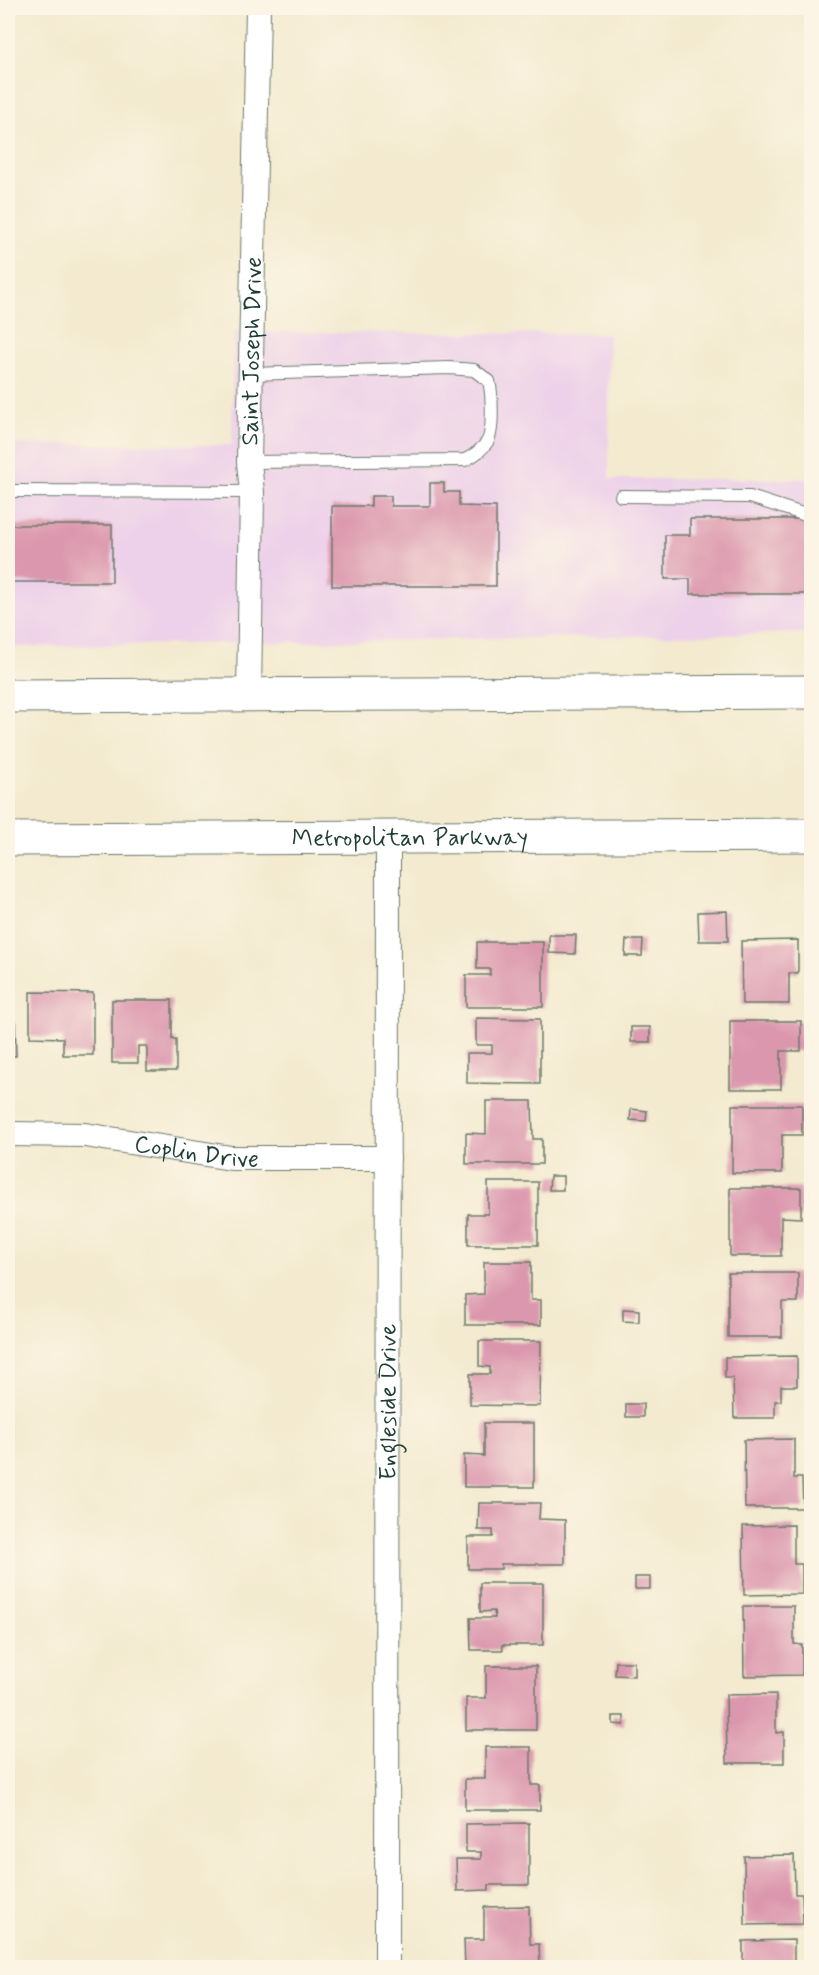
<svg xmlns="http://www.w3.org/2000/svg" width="819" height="1975" font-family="Mynerve,sans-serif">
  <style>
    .built { fill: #edd0e9 }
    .building { fill: #db97ae }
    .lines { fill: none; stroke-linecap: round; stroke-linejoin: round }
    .service-casing { stroke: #697a6a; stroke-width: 14 }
    .minor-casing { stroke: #697a6a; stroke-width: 26 }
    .primary-casing { stroke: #697a6a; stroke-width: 35 }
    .service { stroke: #fff; stroke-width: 12 }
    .minor { stroke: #fff; stroke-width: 24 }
    .primary { stroke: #fff; stroke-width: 33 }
    .labels { text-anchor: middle; stroke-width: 4.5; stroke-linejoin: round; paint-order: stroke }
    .street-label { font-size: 24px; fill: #1f3d34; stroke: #fcf5e5 }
  </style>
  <rect width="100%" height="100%" fill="#fcf5e5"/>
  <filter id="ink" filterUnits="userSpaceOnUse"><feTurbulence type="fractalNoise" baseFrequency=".0167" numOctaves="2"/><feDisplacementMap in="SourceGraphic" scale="12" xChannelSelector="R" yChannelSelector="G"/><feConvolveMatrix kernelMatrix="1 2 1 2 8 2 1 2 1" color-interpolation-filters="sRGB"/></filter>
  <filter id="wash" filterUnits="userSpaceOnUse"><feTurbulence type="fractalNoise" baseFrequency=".008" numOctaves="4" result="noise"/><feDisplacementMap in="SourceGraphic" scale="24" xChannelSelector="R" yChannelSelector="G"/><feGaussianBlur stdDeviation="1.35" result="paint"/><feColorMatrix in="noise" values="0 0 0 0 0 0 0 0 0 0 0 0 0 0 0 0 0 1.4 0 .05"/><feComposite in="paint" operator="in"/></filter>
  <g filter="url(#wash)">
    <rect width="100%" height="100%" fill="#f3eacf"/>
    <polygon class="built" points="233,332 609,334 609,479 811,479 811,633 8,647 8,444 232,445"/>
    <g id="blocks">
      <g class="building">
        <polygon points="430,483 444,483 444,492 459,492 459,506 496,507 496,586 332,586 332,506 371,506 371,496 391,496 391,506 430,506"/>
        <polygon points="690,519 807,519 807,594 690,594 690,579 665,579 665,535 690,535"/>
        <rect x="8" y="525" width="104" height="57"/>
        <polygon points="727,911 728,941 699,941 698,912"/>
        <polygon points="549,935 576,935 575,954 549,953"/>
        <polygon points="626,940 643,940 642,956 625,956"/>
        <polygon points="798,940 798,973 789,973 789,1004 742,1004 741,941"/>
        <polygon points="477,942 543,942 543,1007 466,1007 466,975 490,975 490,969 477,969"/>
        <polygon points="8,982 10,982 11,1023 15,1023 16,1056 8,1056"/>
        <polygon points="30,992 93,993 93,1055 63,1055 63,1038 30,1037"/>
        <polygon points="112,1000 172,1000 172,1039 176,1039 176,1071 147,1071 147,1046 138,1046 138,1063 112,1063"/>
        <polygon points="476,1018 540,1019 540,1084 467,1083 467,1053 492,1053 492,1045 476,1045"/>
        <polygon points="730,1021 801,1021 801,1051 781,1051 781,1089 730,1089"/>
        <rect x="631" y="1027" width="19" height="15"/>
        <polygon points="486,1101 532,1101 533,1139 542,1139 542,1164 466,1164 466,1133 486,1134"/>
        <polygon points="732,1105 802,1105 802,1135 782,1135 782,1173 732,1173"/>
        <polygon points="631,1109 647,1111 646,1121 630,1120"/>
        <polygon points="550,1176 563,1176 563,1190 549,1190"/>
        <polygon points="488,1182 538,1182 538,1245 468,1245 468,1214 488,1214"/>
        <polygon points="730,1188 801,1188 801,1218 781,1217 781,1256 730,1256"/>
        <polygon points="484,1262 531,1262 531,1300 541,1300 541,1325 465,1325 465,1295 484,1294"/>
        <polygon points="728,1273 798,1273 798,1302 782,1302 782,1337 728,1337"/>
        <polygon points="623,1309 639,1310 639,1322 623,1321"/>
        <polygon points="479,1341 541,1341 540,1406 470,1405 470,1374 490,1374 490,1367 479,1366"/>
        <polygon points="797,1356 797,1386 781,1386 781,1401 775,1401 775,1418 734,1418 733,1378 725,1378 725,1357"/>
        <rect x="626" y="1404" width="17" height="13"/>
        <polygon points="484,1423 534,1423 534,1487 464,1487 464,1455 484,1456"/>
        <polygon points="794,1439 794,1478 802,1478 803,1508 745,1508 744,1440"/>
        <polygon points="479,1503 540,1503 539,1519 565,1520 565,1564 501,1564 501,1569 468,1569 468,1537 493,1537 493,1530 478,1530"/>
        <polygon points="794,1525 794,1564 802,1564 802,1594 744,1595 743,1526"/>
        <rect x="635" y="1577" width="15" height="12"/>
        <polygon points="480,1583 543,1583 543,1645 502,1645 503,1650 471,1650 470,1618 495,1618 494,1611 480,1612"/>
        <polygon points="743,1606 794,1606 794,1644 802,1645 802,1675 744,1676"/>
        <polygon points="616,1662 634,1662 634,1676 615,1675"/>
        <polygon points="486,1666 536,1666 536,1730 466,1730 466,1698 486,1698"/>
        <polygon points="776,1694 776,1733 784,1732 784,1763 727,1763 726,1695"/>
        <polygon points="613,1716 624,1716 624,1725 613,1724"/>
        <polygon points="485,1747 531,1747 531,1785 540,1785 540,1810 465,1810 465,1779 485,1779"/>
        <polygon points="529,1823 529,1885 489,1885 489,1890 457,1891 456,1859 481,1859 481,1852 466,1852 466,1824"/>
        <polygon points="794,1855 795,1894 802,1894 803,1924 745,1925 744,1856"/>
        <polygon points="529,1906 530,1944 539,1944 540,1968 465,1968 464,1939 484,1939 484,1907"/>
        <polygon points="794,1940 794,1968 743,1968 743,1941"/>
      </g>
    </g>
  </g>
  <g filter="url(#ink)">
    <use href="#blocks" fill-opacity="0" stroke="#697a6a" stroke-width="1.5"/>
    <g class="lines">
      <defs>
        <g id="service">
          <path d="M249 462 465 460C473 456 482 450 487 442 494 432 492 393 489 381L474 370 449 368 250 374"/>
          <polyline points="8,491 252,492"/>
          <polyline points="621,496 750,497 812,517"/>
        </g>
        <g id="minor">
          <path id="s1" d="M249 695 252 492 249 462 258 8"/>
          <path id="s2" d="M8 1134 85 1135 231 1158H388"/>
          <path id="s3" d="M387 1968 388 838"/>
        </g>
        <g id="primary">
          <polyline points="8,696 812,692"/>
          <path id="s4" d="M8 839 812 835"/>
        </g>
      </defs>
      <use href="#service" class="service-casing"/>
      <use href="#minor" class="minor-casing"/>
      <use href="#primary" class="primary-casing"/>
      <use href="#service" class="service"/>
      <use href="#minor" class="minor"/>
      <use href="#primary" class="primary"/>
    </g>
  </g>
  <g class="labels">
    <g class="street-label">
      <text dy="8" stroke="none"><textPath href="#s1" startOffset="344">Saint Joseph Drive</textPath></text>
      <text dy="8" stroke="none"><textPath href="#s4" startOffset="402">Metropolitan Parkway</textPath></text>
      <text dy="8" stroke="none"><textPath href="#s2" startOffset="190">Coplin Drive</textPath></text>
      <text dy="8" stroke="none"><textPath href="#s3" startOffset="566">Engleside Drive</textPath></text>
    </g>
  </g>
  <rect width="819" height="1975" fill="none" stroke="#fcf5e5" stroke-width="30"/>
</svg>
